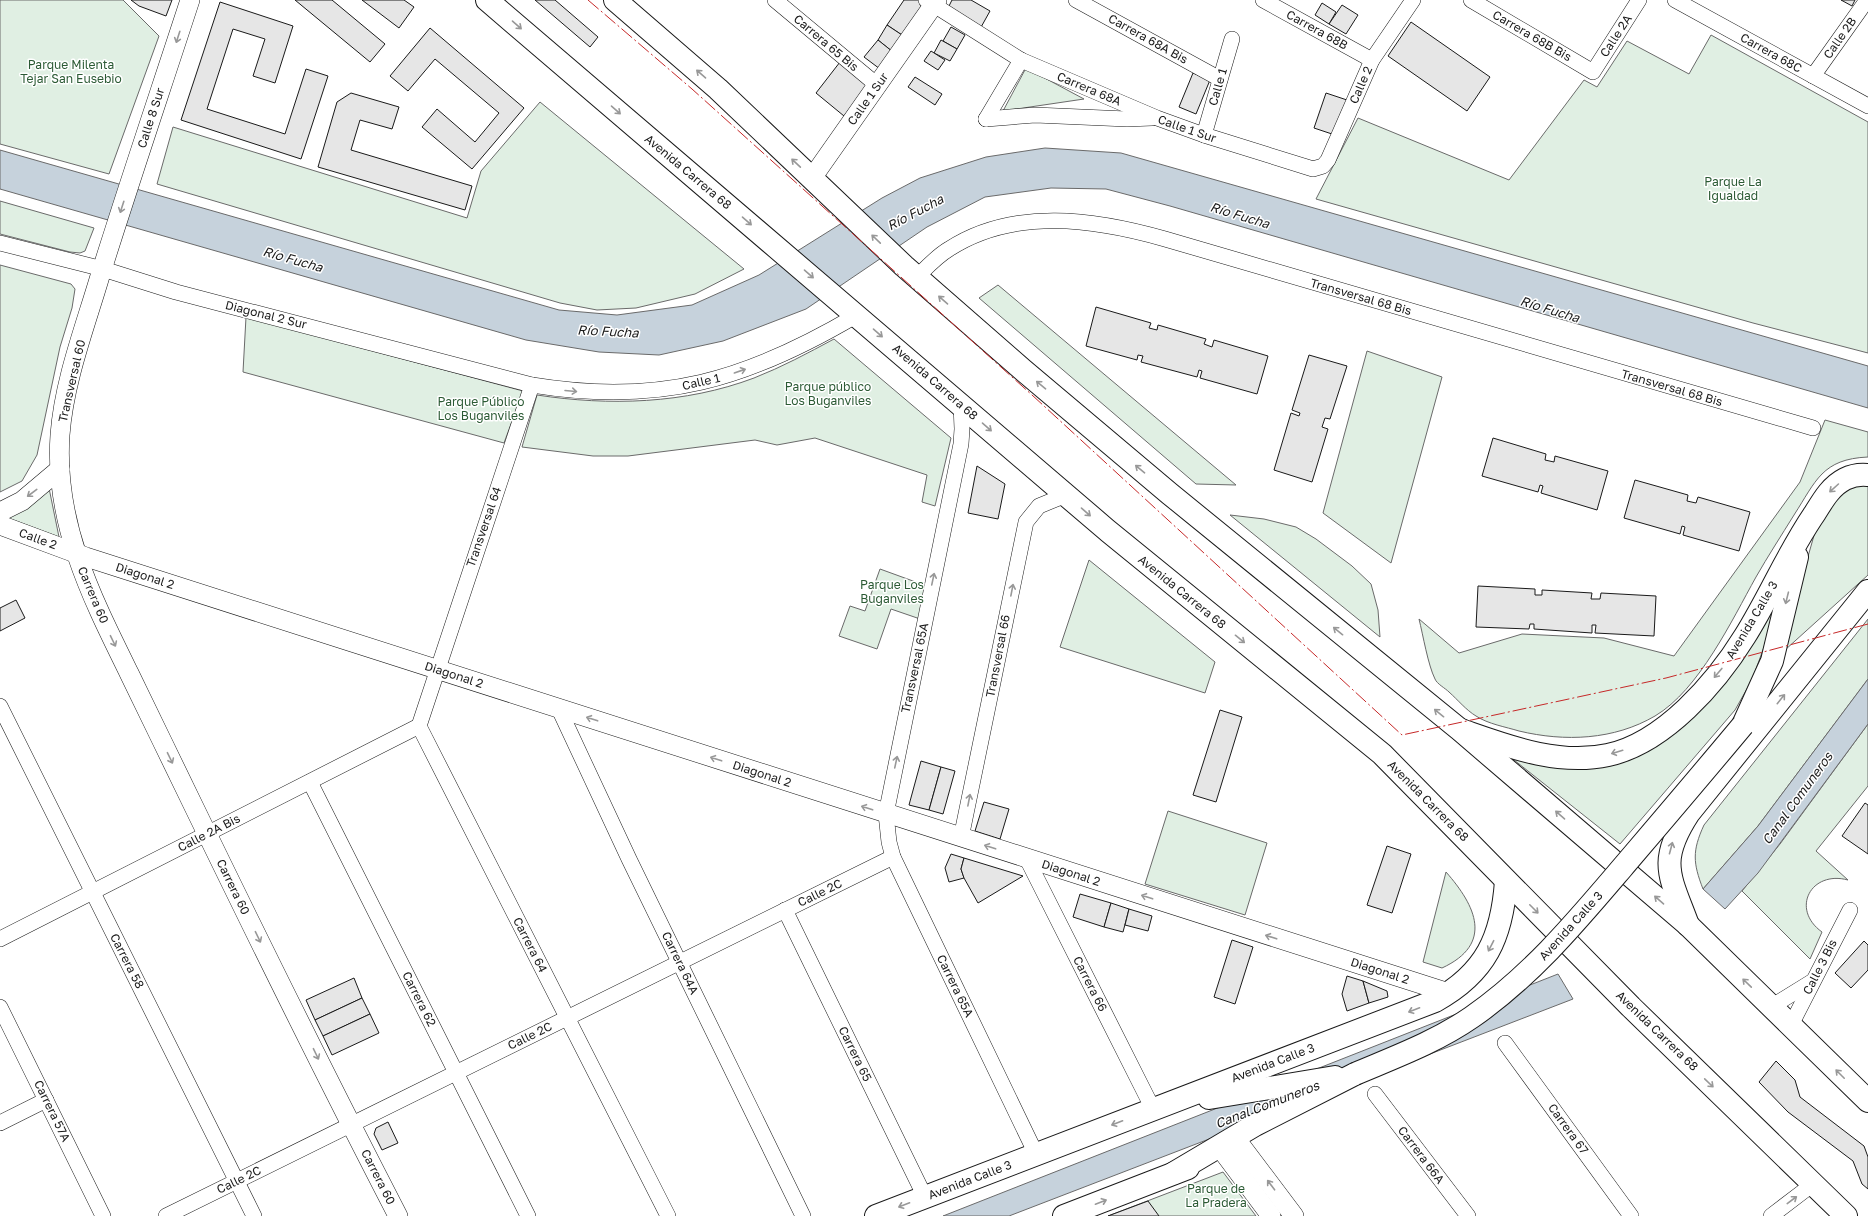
<svg xmlns="http://www.w3.org/2000/svg" width="1868" height="1216" font-family="'Golos Text',sans-serif">
  <style>
    .green { fill: #e0efe3; stroke: #6a6a6a }
    .water { fill: #c6d2dc; stroke: #6a6a6a }
    .building { fill: #e6e6e6; stroke: #1a1a1a }
    .lines { fill: none; stroke-linecap: round; stroke-linejoin: round }
    .minor-casing { stroke: #1a1a1a; stroke-width: 16 }
    .tertiary-casing { stroke: #1a1a1a; stroke-width: 20 }
    .secondary-casing { stroke: #1a1a1a; stroke-width: 24 }
    .primary-casing { stroke: #1a1a1a; stroke-width: 24 }
    .minor { stroke: #fff; stroke-width: 15 }
    .tertiary { stroke: #fff; stroke-width: 19 }
    .secondary { stroke: #fff; stroke-width: 22 }
    .primary { stroke: #fff; stroke-width: 22 }
    .secondary-bridge-casing { stroke: #1a1a1a; stroke-width: 24; stroke-linecap: butt }
    .secondary-bridge { stroke: #fff; stroke-width: 22 }
    .power { stroke: #c62828; stroke-width: 1; stroke-dasharray: 14 3 2 3; stroke-linecap: butt }
    .oneway { stroke: #989898 }
    .labels { text-anchor: middle; stroke-width: 3; stroke-linejoin: round; paint-order: stroke }
    .street-label { font-size: 12px; fill: #1a1a1a; stroke: #fff }
    .park-label { font-size: 12px; fill: #2b5a34; stroke: #fff }
    .water-label { font-size: 13px; font-style: italic; fill: #1a1a1a; stroke: #fff }
  </style>
  <rect width="100%" height="100%" fill="#fff"/>
  <g class="green">
    <polygon points="0,0 123,0 159,36 109,174 0,144"/>
    <polygon points="1711,35 1868,122 1868,353 1753,323 1316,199 1358,118 1509,180 1584,80 1597,87 1627,41 1689,74"/>
    <polygon points="1026,68 1084,99 1003,111"/>
    <polygon points="540,102 744,269 695,294 636,308 597,310 560,303 157,184 173,127 467,218 481,171"/>
    <polygon points="0,201 94,228 85,251 80,253 70,252 0,234"/>
    <polygon points="0,265 71,284 75,289 72,308 60,347 37,455 22,481 0,492"/>
    <polygon points="998,285 1236,485 1196,484 979,298"/>
    <polygon points="246,317 523,391 504,443 243,372"/>
    <path d="M834 339 951 438 935 506 922 502 927 475 815 438 777 445 755 440 628 456H593L522 447 537 395C609 406 685 404 754 378 782 367 808 353 834 339Z"/>
    <polygon points="1367,351 1442,377 1391,563 1323,513"/>
    <path d="M1825 420 1868 432V457C1822 459 1816 481 1794 515 1781 536 1768 556 1756 577 1732 620 1699 690 1655 716 1614 740 1565 742 1519 731 1506 727 1488 724 1476 716 1466 710 1458 700 1449 692 1445 688 1437 684 1435 679 1428 665 1423 635 1419 619L1459 653 1522 634 1604 638 1674 656 1800 482Z"/>
    <polygon points="1868,482 1868,575 1785,650 1783,644 1817,525 1826,507 1850,485"/>
    <polygon points="49,488 59,537 3,516"/>
    <polygon points="1230,515 1264,519 1296,527 1316,539 1352,566 1371,584 1378,610 1380,637"/>
    <polygon points="1089,560 1215,662 1205,693 1060,647"/>
    <polygon points="880,569 935,589 926,621 891,609 877,649 839,636 850,606 865,611"/>
    <polygon points="1779,596 1764,647 1752,680 1735,710 1620,844 1509,756 1644,749"/>
    <path d="M1868 619V679L1758 826 1703 889C1693 863 1692 851 1704 825Z"/>
    <path d="M1868 724V786L1816 851 1848 880C1811 870 1790 909 1822 932L1810 959 1742 891 1780 844Z"/>
    <polygon points="1168,811 1267,843 1245,915 1145,884"/>
    <path d="M1446 872C1476 906 1494 944 1442 968L1423 962Z"/>
    <polygon points="1223,1172 1256,1216 1108,1216"/>
  </g>
  <g class="water">
    <polygon points="1045,148 1121,153 1868,366 1868,408 1170,206 1106,189 1051,188 985,197 927,227 806,309 723,341 659,355 599,352 526,340 0,189 0,150 559,310 617,315 692,305 759,275 882,198 920,178 986,157"/>
    <polygon points="1868,679 1868,724 1758,873 1725,909 1703,889 1758,826"/>
    <polygon points="1558,974 1573,999 1009,1216 943,1216"/>
  </g>
  <g class="building">
    <polygon points="131,0 172,0 166,16 139,6"/>
    <polygon points="295,0 332,0 385,44 370,62"/>
    <polygon points="362,0 404,0 414,7 399,28"/>
    <polygon points="535,0 555,0 598,37 590,47"/>
    <polygon points="904,0 919,0 926,5 905,37 887,25"/>
    <polygon points="952,0 971,0 990,11 980,29 947,10"/>
    <polygon points="1841,0 1855,0 1852,6"/>
    <polygon points="220,2 293,26 275,83 253,76 265,39 233,29 207,109 285,134 306,69 328,76 301,159 181,120"/>
    <polygon points="1322,3 1336,12 1329,24 1315,15"/>
    <polygon points="1342,5 1358,15 1346,34 1329,24"/>
    <polygon points="1411,22 1490,77 1467,111 1388,56"/>
    <polygon points="887,25 905,37 893,52 878,40"/>
    <polygon points="951,27 965,35 957,49 943,41"/>
    <polygon points="430,28 524,108 472,169 422,127 437,109 475,142 499,113 435,59 408,91 390,76"/>
    <polygon points="878,40 893,52 880,69 864,57"/>
    <polygon points="941,40 957,49 950,61 934,53"/>
    <polygon points="931,51 945,60 938,70 924,61"/>
    <polygon points="840,62 868,85 844,116 816,93"/>
    <polygon points="1193,73 1210,80 1196,114 1179,107"/>
    <polygon points="915,77 942,94 935,105 908,87"/>
    <polygon points="351,93 399,107 392,129 360,120 351,150 472,186 465,210 318,167 337,102"/>
    <polygon points="1326,93 1347,100 1335,135 1314,128"/>
    <polygon points="1096,307 1151,323 1149,328 1157,330 1158,325 1206,339 1204,344 1212,347 1214,340 1268,356 1257,394 1200,378 1202,371 1199,370 1197,377 1141,362 1143,356 1138,355 1137,360 1086,346"/>
    <polygon points="1309,355 1347,366 1330,419 1325,418 1322,427 1328,429 1312,482 1274,470 1291,413 1299,416 1300,413 1292,410"/>
    <polygon points="1493,438 1546,454 1545,460 1554,462 1555,456 1608,471 1597,510 1541,493 1543,486 1540,485 1538,492 1482,476"/>
    <polygon points="977,466 1005,484 998,519 968,513"/>
    <polygon points="1635,480 1688,495 1687,501 1696,503 1698,497 1750,512 1739,551 1683,535 1685,527 1682,526 1680,534 1624,518"/>
    <polygon points="1478,586 1535,589 1535,595 1542,595 1542,590 1592,593 1591,599 1600,599 1601,593 1656,596 1654,636 1595,633 1596,625 1592,625 1592,633 1534,629 1534,624 1530,624 1529,629 1476,627"/>
    <polygon points="16,600 25,618 0,631 0,608"/>
    <polygon points="1220,710 1242,717 1216,802 1193,795"/>
    <polygon points="921,761 941,767 929,810 909,805"/>
    <polygon points="941,767 955,771 943,814 929,810"/>
    <polygon points="984,802 1009,809 1000,839 975,831"/>
    <polygon points="1865,803 1868,805 1868,854 1842,836"/>
    <polygon points="1387,846 1411,854 1392,913 1367,905"/>
    <polygon points="951,854 964,858 961,869 964,878 949,882 945,868"/>
    <polygon points="964,858 1023,876 978,903 964,878 961,869"/>
    <polygon points="1080,894 1111,903 1104,927 1073,917"/>
    <polygon points="1111,903 1129,909 1123,932 1104,927"/>
    <polygon points="1129,909 1152,916 1148,931 1125,925"/>
    <polygon points="1232,940 1253,947 1235,1004 1214,997"/>
    <polygon points="1864,941 1868,945 1868,970 1851,988 1835,973"/>
    <polygon points="1347,976 1363,981 1369,1003 1347,1011 1342,994"/>
    <polygon points="354,978 362,998 315,1020 306,1000"/>
    <polygon points="1363,981 1387,991 1388,997 1369,1003"/>
    <polygon points="362,998 370,1014 323,1036 315,1020"/>
    <polygon points="370,1014 379,1033 332,1055 323,1036"/>
    <polygon points="1776,1061 1795,1080 1800,1097 1864,1146 1868,1157 1868,1189 1862,1184 1853,1161 1788,1112 1759,1082"/>
    <polygon points="388,1122 398,1143 382,1150 374,1134 376,1128"/>
    <polygon points="1148,1201 1159,1216 1108,1216"/>
  </g>
  <g class="lines">
    <defs>
      <g id="minor">
        <polyline points="775,0 877,85"/>
        <polyline points="926,0 1021,60 1157,118 1204,135 1313,169 1323,166 1328,160 1372,60 1413,0"/>
        <polyline points="1076,0 1220,79"/>
        <polyline points="1263,0 1372,60"/>
        <polyline points="1471,0 1593,72 1639,0"/>
        <polyline points="1675,0 1868,106"/>
        <polyline points="1813,76 1867,0"/>
        <polyline points="986,119 1035,115 1127,119 1152,118"/>
        <polyline points="986,119 1021,60"/>
        <polyline points="1204,135 1232,39"/>
        <path d="M0 243 103 269 176 292 532 385C660 406 747 380 857 315"/>
        <path d="M917 277C927 267 937 256 949 249 1014 207 1095 219 1165 239L1813 428"/>
        <polyline points="532,385 419,726 668,1216"/>
        <polyline points="961,404 962,429 961,444 886,814 889,842 893,857 1036,1154"/>
        <polyline points="0,706 254,1216"/>
        <polyline points="559,709 629,859 803,1216"/>
        <polyline points="310,782 528,1216"/>
        <polyline points="961,838 1026,522 1039,506 1066,495"/>
        <polyline points="1027,859 1153,1109"/>
        <polyline points="785,910 925,1197"/>
        <polyline points="0,939 419,726"/>
        <polyline points="0,1007 103,1216"/>
        <polyline points="1771,1007 1813,981"/>
        <polyline points="1791,1025 1850,910"/>
        <polyline points="1505,1043 1631,1216"/>
        <polyline points="1375,1094 1468,1216"/>
        <polyline points="0,1123 46,1100"/>
        <polyline points="166,1216 893,857"/>
        <polyline points="1771,1216 1813,1184"/>
      </g>
      <g id="tertiary">
        <path d="M190 0C160 92 129 183 100 276 85 327 64 381 60 435 54 523 91 596 129 673 151 718 173 764 195 809 261 945 328 1081 398 1216"/>
        <polyline points="812,178 937,0"/>
        <polyline points="0,512 22,501 60,469"/>
        <polyline points="0,525 86,557 1449,993"/>
        <polyline points="1242,1147 1294,1216"/>
        <polyline points="1224,1153 1271,1216"/>
      </g>
      <g id="secondary">
        <polyline points="1743,725 1772,661 1797,557"/>
        <path d="M1461 730C1507 746 1558 766 1608 755 1664 743 1716 683 1745 636 1770 596 1788 552 1815 513 1823 500 1831 486 1845 479 1853 475 1859 474 1868 475"/>
        <path d="M1688 925C1670 876 1657 862 1689 813L1868 591"/>
        <polyline points="1209,1098 1335,1077"/>
        <polyline points="1174,1173 1255,1125 1355,1074"/>
        <path d="M876 1216 1435 1001C1486 973 1502 937 1506 881"/>
        <polyline points="1064,1216 1188,1168"/>
      </g>
      <g id="primary">
        <polyline points="487,0 1108,531 1382,754 1631,1007 1846,1216"/>
        <polyline points="615,0 718,89 904,266 1023,370 1170,494 1459,729 1688,925 1868,1101"/>
      </g>
    </defs>
    <use href="#minor" class="minor-casing"/>
    <use href="#tertiary" class="tertiary-casing"/>
    <use href="#secondary" class="secondary-casing"/>
    <use href="#primary" class="primary-casing"/>
    <use href="#minor" class="minor"/>
    <use href="#tertiary" class="tertiary"/>
    <use href="#secondary" class="secondary"/>
    <use href="#primary" class="primary"/>
    <defs>
      <path id="secondary-bridge" d="M1355 1074C1395 1057 1436 1042 1472 1017 1531 976 1576 922 1622 868 1662 821 1703 773 1743 725"/>
    </defs>
    <use href="#secondary-bridge" class="secondary-bridge-casing"/>
    <use href="#secondary-bridge" class="secondary-bridge"/>
    <polyline class="power" points="588,0 692,89 1032,395 1402,735 1666,678 1868,624"/>
  </g>
  <defs><path id="oneway-shaft" d="M-6 0H5M1.5-3L5.5 0L1.5 3" fill="none" stroke-width="1.6" stroke-linecap="round" stroke-linejoin="round"/></defs>
  <g class="oneway">
    <use href="#oneway-shaft" transform="translate(517 25) rotate(41)"/>
    <use href="#oneway-shaft" transform="translate(178 37) rotate(108)"/>
    <use href="#oneway-shaft" transform="translate(701 74) rotate(-139)"/>
    <use href="#oneway-shaft" transform="translate(616 110) rotate(41)"/>
    <use href="#oneway-shaft" transform="translate(796 163) rotate(-137)"/>
    <use href="#oneway-shaft" transform="translate(122 207) rotate(108)"/>
    <use href="#oneway-shaft" transform="translate(747 221) rotate(41)"/>
    <use href="#oneway-shaft" transform="translate(876 239) rotate(-136)"/>
    <use href="#oneway-shaft" transform="translate(809 274) rotate(41)"/>
    <use href="#oneway-shaft" transform="translate(943 300) rotate(-139)"/>
    <use href="#oneway-shaft" transform="translate(878 333) rotate(41)"/>
    <use href="#oneway-shaft" transform="translate(740 371) rotate(-19)"/>
    <use href="#oneway-shaft" transform="translate(1041 385) rotate(-140)"/>
    <use href="#oneway-shaft" transform="translate(571 391) rotate(5)"/>
    <use href="#oneway-shaft" transform="translate(987 427) rotate(41)"/>
    <use href="#oneway-shaft" transform="translate(1140 469) rotate(-140)"/>
    <use href="#oneway-shaft" transform="translate(1834 488) rotate(138)"/>
    <use href="#oneway-shaft" transform="translate(32 493) rotate(143)"/>
    <use href="#oneway-shaft" transform="translate(1086 512) rotate(41)"/>
    <use href="#oneway-shaft" transform="translate(933 579) rotate(-78)"/>
    <use href="#oneway-shaft" transform="translate(1012 590) rotate(-79)"/>
    <use href="#oneway-shaft" transform="translate(1787 598) rotate(104)"/>
    <use href="#oneway-shaft" transform="translate(1338 631) rotate(-141)"/>
    <use href="#oneway-shaft" transform="translate(1240 639) rotate(39)"/>
    <use href="#oneway-shaft" transform="translate(113 641) rotate(64)"/>
    <use href="#oneway-shaft" transform="translate(1718 673) rotate(130)"/>
    <use href="#oneway-shaft" transform="translate(1781 699) rotate(-51)"/>
    <use href="#oneway-shaft" transform="translate(1439 713) rotate(-141)"/>
    <use href="#oneway-shaft" transform="translate(592 719) rotate(-162)"/>
    <use href="#oneway-shaft" transform="translate(1617 752) rotate(163)"/>
    <use href="#oneway-shaft" transform="translate(170 758) rotate(64)"/>
    <use href="#oneway-shaft" transform="translate(716 759) rotate(-162)"/>
    <use href="#oneway-shaft" transform="translate(896 762) rotate(-78)"/>
    <use href="#oneway-shaft" transform="translate(969 800) rotate(-79)"/>
    <use href="#oneway-shaft" transform="translate(867 808) rotate(-162)"/>
    <use href="#oneway-shaft" transform="translate(1560 815) rotate(-139)"/>
    <use href="#oneway-shaft" transform="translate(990 847) rotate(-162)"/>
    <use href="#oneway-shaft" transform="translate(1671 848) rotate(-75)"/>
    <use href="#oneway-shaft" transform="translate(1147 897) rotate(-162)"/>
    <use href="#oneway-shaft" transform="translate(1659 900) rotate(-139)"/>
    <use href="#oneway-shaft" transform="translate(1534 909) rotate(45)"/>
    <use href="#oneway-shaft" transform="translate(258 937) rotate(64)"/>
    <use href="#oneway-shaft" transform="translate(1271 937) rotate(-162)"/>
    <use href="#oneway-shaft" transform="translate(1491 946) rotate(117)"/>
    <use href="#oneway-shaft" transform="translate(1747 983) rotate(-136)"/>
    <use href="#oneway-shaft" transform="translate(1414 1010) rotate(159)"/>
    <use href="#oneway-shaft" transform="translate(316 1054) rotate(64)"/>
    <use href="#oneway-shaft" transform="translate(1840 1074) rotate(-135)"/>
    <use href="#oneway-shaft" transform="translate(1709 1083) rotate(44)"/>
    <use href="#oneway-shaft" transform="translate(1117 1123) rotate(159)"/>
    <use href="#oneway-shaft" transform="translate(1271 1185) rotate(-127)"/>
    <use href="#oneway-shaft" transform="translate(1792 1200) rotate(-37)"/>
    <use href="#oneway-shaft" transform="translate(1101 1202) rotate(-21)"/>
    <use href="#oneway-shaft" transform="translate(904 1205) rotate(159)"/>
  </g>
  <g class="labels">
    <g class="street-label">
      <text transform="translate(1317 30) rotate(29)" y="4">Carrera 68B</text>
      <text transform="translate(1532 36) rotate(30)" y="4">Carrera 68B Bis</text>
      <text transform="translate(1616 36) rotate(-57)" y="4">Calle 2A</text>
      <text transform="translate(1840 38) rotate(-55)" y="4">Calle 2B</text>
      <text transform="translate(1148 39) rotate(29)" y="4">Carrera 68A Bis</text>
      <text transform="translate(826 43) rotate(40)" y="4">Carrera 65 Bis</text>
      <text transform="translate(1771 53) rotate(29)" y="4">Carrera 68C</text>
      <text transform="translate(1361 85) rotate(-66)" y="4">Calle 2</text>
      <text transform="translate(1218 87) rotate(-74)" y="4">Calle 1</text>
      <text transform="translate(1089 89) rotate(23)" y="4">Carrera 68A</text>
      <text transform="translate(868 99) rotate(-55)" y="4">Calle 1 Sur</text>
      <text transform="translate(151 118) rotate(-72)" y="4">Calle 8 Sur</text>
      <text transform="translate(1187 129) rotate(19)" y="4">Calle 1 Sur</text>
      <text transform="translate(688 172) rotate(40)" y="4">Avenida Carrera 68</text>
      <text transform="translate(1361 297) rotate(16)" y="4">Transversal 68 Bis</text>
      <text transform="translate(266 315) rotate(14)" y="4">Diagonal 2 Sur</text>
      <text transform="translate(72 381) rotate(-77)" y="4">Transversal 60</text>
      <text transform="translate(701 382) rotate(-13)" y="4">Calle 1</text>
      <text transform="translate(935 382) rotate(41)" y="4">Avenida Carrera 68</text>
      <text transform="translate(1672 388) rotate(16)" y="4">Transversal 68 Bis</text>
      <text transform="translate(484 527) rotate(-71)" y="4">Transversal 64</text>
      <text transform="translate(38 539) rotate(20)" y="4">Calle 2</text>
      <text transform="translate(145 576) rotate(18)" y="4">Diagonal 2</text>
      <text transform="translate(1182 592) rotate(39)" y="4">Avenida Carrera 68</text>
      <text transform="translate(93 595) rotate(67)" y="4">Carrera 60</text>
      <text transform="translate(1752 620) rotate(-59)" y="4">Avenida Calle 3</text>
      <text transform="translate(998 656) rotate(-79)" y="4">Transversal 66</text>
      <text transform="translate(915 668) rotate(-78)" y="4">Transversal 65A</text>
      <text transform="translate(454 675) rotate(18)" y="4">Diagonal 2</text>
      <text transform="translate(762 774) rotate(18)" y="4">Diagonal 2</text>
      <text transform="translate(1428 801) rotate(45)" y="4">Avenida Carrera 68</text>
      <text transform="translate(209 833) rotate(-27)" y="4">Calle 2A Bis</text>
      <text transform="translate(1071 873) rotate(18)" y="4">Diagonal 2</text>
      <text transform="translate(233 887) rotate(64)" y="4">Carrera 60</text>
      <text transform="translate(820 893) rotate(-26)" y="4">Calle 2C</text>
      <text transform="translate(1571 926) rotate(-48)" y="4">Avenida Calle 3</text>
      <text transform="translate(530 945) rotate(63)" y="4">Carrera 64</text>
      <text transform="translate(127 961) rotate(63)" y="4">Carrera 58</text>
      <text transform="translate(680 963) rotate(64)" y="4">Carrera 64A</text>
      <text transform="translate(1820 967) rotate(-63)" y="4">Calle 3 Bis</text>
      <text transform="translate(1380 971) rotate(18)" y="4">Diagonal 2</text>
      <text transform="translate(1090 984) rotate(63)" y="4">Carrera 66</text>
      <text transform="translate(955 986) rotate(64)" y="4">Carrera 65A</text>
      <text transform="translate(419 999) rotate(63)" y="4">Carrera 62</text>
      <text transform="translate(1657 1031) rotate(44)" y="4">Avenida Carrera 68</text>
      <text transform="translate(530 1036) rotate(-26)" y="4">Calle 2C</text>
      <text transform="translate(855 1054) rotate(64)" y="4">Carrera 65</text>
      <text transform="translate(1273 1063) rotate(-21)" y="4">Avenida Calle 3</text>
      <text transform="translate(52 1111) rotate(64)" y="4">Carrera 57A</text>
      <text transform="translate(1568 1129) rotate(54)" y="4">Carrera 67</text>
      <text transform="translate(1421 1155) rotate(53)" y="4">Carrera 66A</text>
      <text transform="translate(378 1177) rotate(63)" y="4">Carrera 60</text>
      <text transform="translate(239 1180) rotate(-26)" y="4">Calle 2C</text>
      <text transform="translate(970 1180) rotate(-21)" y="4">Avenida Calle 3</text>
    </g>
    <g class="park-label">
      <text x="71" y="69">Parque Milenta<tspan x="71" dy="14">Tejar San Eusebio</tspan></text>
      <text x="1733" y="186">Parque La<tspan x="1733" dy="14">Igualdad</tspan></text>
      <text x="828" y="391">Parque público<tspan x="828" dy="14">Los Buganviles</tspan></text>
      <text x="481" y="406">Parque Público<tspan x="481" dy="14">Los Buganviles</tspan></text>
      <text x="892" y="589">Parque Los<tspan x="892" dy="14">Buganviles</tspan></text>
      <text x="1216" y="1193">Parque de<tspan x="1216" dy="14">La Pradera</tspan></text>
    </g>
    <g class="water-label">
      <text transform="translate(915 212) rotate(-28)" y="5">Río Fucha</text>
      <text transform="translate(1240 215) rotate(17)" y="5">Río Fucha</text>
      <text transform="translate(293 259) rotate(16)" y="5">Río Fucha</text>
      <text transform="translate(1550 309) rotate(17)" y="5">Río Fucha</text>
      <text transform="translate(608 331) rotate(3)" y="5">Río Fucha</text>
      <text transform="translate(1797 798) rotate(-54)" y="5">Canal Comuneros</text>
      <text transform="translate(1267 1104) rotate(-21)" y="5">Canal Comuneros</text>
    </g>
  </g>
</svg>
